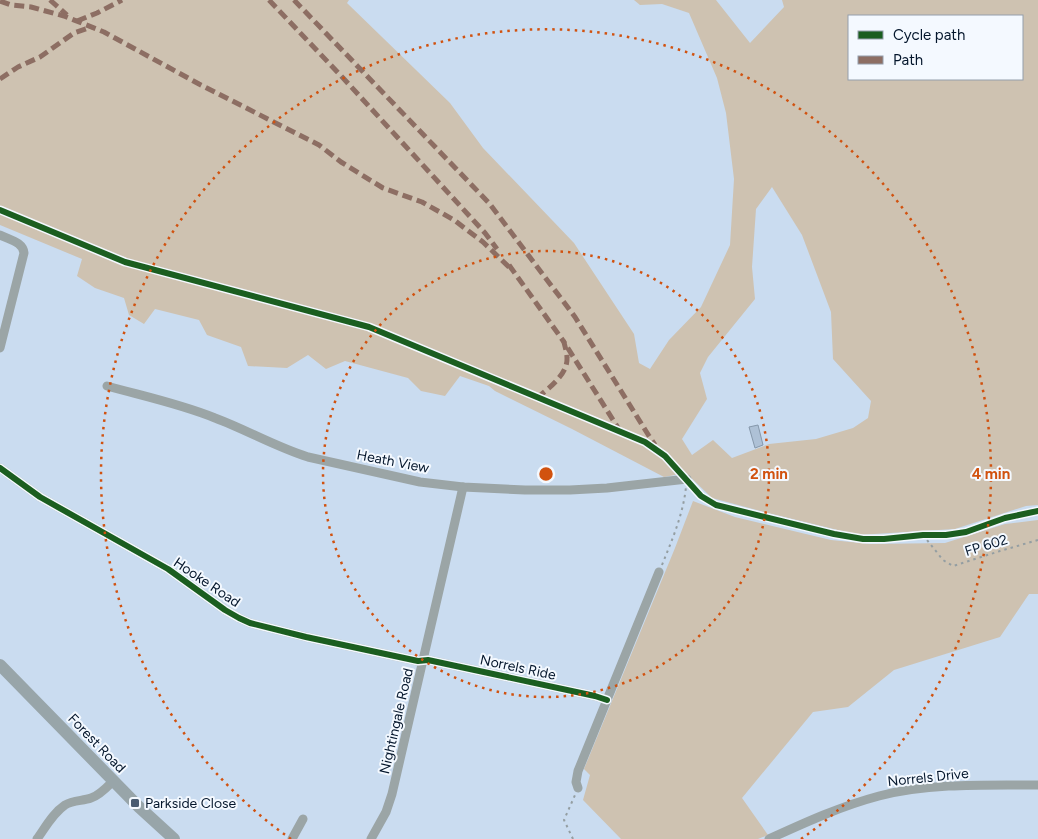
<svg xmlns="http://www.w3.org/2000/svg" width="1038" height="839" font-family="Figtree,sans-serif">
  <style>
    .green { fill: #cec2b1; fill-rule: evenodd }
    .building { fill: #aec1d6; stroke: #8698ab }
    .lines { fill: none; stroke-linecap: round; stroke-linejoin: round }
    .path { stroke: #949ea2; stroke-width: 2; stroke-dasharray: 2.5 4; stroke-linecap: butt }
    .street { stroke: #9ba5a6; stroke-width: 9 }
    .secondary { stroke: #98a5a9; stroke-width: 12 }
    .quiet { stroke: #8d6e63; stroke-width: 5; stroke-dasharray: 10 5; stroke-linecap: butt }
    .cycleway-casing { stroke: #f4f9ff; stroke-width: 9 }
    .cycleway { stroke: #1b5e20; stroke-width: 6 }
    .ring { fill: none; stroke: #d1520f; stroke-width: 2.5; stroke-dasharray: 2.5 5 }
    .poi-dot { fill: #495b71; stroke: #f4f9ff; stroke-width: 2 }
    .labels { text-anchor: middle; stroke-width: 4; stroke-linejoin: round; paint-order: stroke }
    .street-label { font-size: 14px; fill: #04162c; stroke: #f4f9ff }
    .poi-label { font-size: 14px; fill: #04162c; stroke: #f4f9ff; text-anchor: start }
    .centre { fill: #d1520f; stroke: #f4f9ff; stroke-width: 2.5 }
    .ring-label { font-size: 15px; text-anchor: middle; font-weight: bold; fill: #d1520f; stroke: #f4f9ff; stroke-width: 4; stroke-linejoin: round; paint-order: stroke }
  </style>
  <rect width="100%" height="100%" fill="#cadcf0"/>
  <g class="green">
    <path d="M0 0H349L347 3 450 103 483 148 574 243 634 334 639 363 650 369 669 340 701 307 730 245 734 179 726 113 717 78 689 13 662 4 640 5 634 0H716L750 43 784 7 782 0H1038V505L1026 506 955 529 858 535 764 512 712 498 686 473 664 477 572 429 495 391 489 386 460 376 445 396 421 391 408 378 345 361 326 369 308 355 287 368 248 366 241 347 207 335 199 320 155 309 144 324 129 315 124 298 95 288 77 276 82 259 0 225ZM849 16H1022V79H849ZM772 187 802 235 831 312 833 359 871 401 868 418 853 428 816 439 769 444 732 458 713 440 692 455 682 439 707 399 700 373 708 357 755 299 752 267 756 209Z"/>
    <polygon points="693,501 735,517 831,540 871,544 945,543 1005,524 1038,520 1038,594 1029,594 1000,637 894,670 848,707 813,712 742,798 768,835 758,839 621,839 583,800 590,775 584,769 675,548"/>
  </g>
  <polygon class="building" points="758,425 763,445 755,448 749,427"/>
  <g class="lines">
    <g class="path">
      <polyline points="923,535 943,560 953,566 1000,551 1038,540"/>
      <path d="M662 565C672 540 683 515 686 487"/>
      <polyline points="573,839 564,820 575,795"/>
    </g>
    <g class="street">
      <path d="M0 235C10 240 23 242 24 253L0 348"/>
      <path d="M107 386C143 396 181 404 215 418 247 430 276 447 308 457L420 482 463 487 525 490H570L607 488 687 479"/>
      <polyline points="0,468 40,497 168,569 225,610 239,618 250,623 306,637 418,661 428,660 595,696 607,700"/>
      <polyline points="578,788 576,782 578,771 659,572"/>
      <path d="M37 839C45 828 53 813 65 805 73 800 83 801 91 798 100 795 107 787 113 781"/>
      <polyline points="292,839 303,819"/>
      <polyline points="371,839 386,812 392,794 463,487"/>
      <path d="M769 839C804 823 841 806 879 796 928 783 987 785 1038 785"/>
    </g>
    <polyline class="secondary" points="0,665 139,807 174,839"/>
    <g class="quiet">
      <polyline points="50,0 67,15"/>
      <polyline points="269,0 344,79 485,233 497,249"/>
      <polyline points="294,0 489,203 575,317 649,436 655,445"/>
      <polyline points="0,1 11,5 31,7 64,16 104,32 199,84 319,145 341,162 383,188 422,202 454,220 483,242 511,269"/>
      <polyline points="77,21 97,13 122,0"/>
      <polyline points="0,79 18,67 40,57 74,33 91,27"/>
      <polyline points="509,265 564,342"/>
      <path d="M537 398C549 388 568 374 567 358 567 353 565 347 564 342L620 431"/>
    </g>
    <defs>
      <g id="cycleway">
        <polyline points="0,210 125,262 369,327 645,442 665,456 701,496 716,505 834,534 863,539 884,539 923,535 946,535 966,532 1005,518 1038,511"/>
        <polyline points="0,468 40,497 168,569 225,610 239,618 250,623 306,637 418,661 428,660 595,696 607,700"/>
      </g>
    </defs>
    <use href="#cycleway" class="cycleway-casing"/>
    <use href="#cycleway" class="cycleway"/>
  </g>
  <g class="ring">
    <circle cx="546" cy="474" r="223"/>
    <path d="M291 839A445 445 0 1 1 801 839"/>
  </g>
  <rect class="poi-dot" x="130" y="798" width="10" height="10" rx="2.5"/>
  <g class="labels">
    <g class="street-label">
      <text transform="translate(393 461) rotate(11)" y="5">Heath View</text>
      <text transform="translate(986 545) rotate(-17)" y="5">FP 602</text>
      <text transform="translate(207 582) rotate(34)" y="5">Hooke Road</text>
      <text transform="translate(518 667) rotate(12)" y="5">Norrels Ride</text>
      <text transform="translate(396 721) rotate(-77)" y="5">Nightingale Road</text>
      <text transform="translate(97 743) rotate(46)" y="5">Forest Road</text>
      <text transform="translate(928 777) rotate(-6)" y="5">Norrels Drive</text>
    </g>
    <g class="poi-label">
      <text x="145" y="808">Parkside Close</text>
    </g>
  </g>
  <circle cx="546" cy="474" r="8" class="centre"/>
  <g class="ring-label">
    <text x="769" y="479">2 min</text>
    <text x="991" y="479">4 min</text>
  </g>
  <rect x="848" y="15" width="175" height="65" fill="#f4f9ff" stroke="#949eab"/>
  <rect x="858" y="31" width="25" height="8" fill="#1b5e20" stroke="#949eab"/>
  <text x="893" y="40" font-size="15" fill="#04162c">Cycle path</text>
  <rect x="858" y="56" width="25" height="8" fill="#8d6e63" stroke="#949eab"/>
  <text x="893" y="65" font-size="15" fill="#04162c">Path</text>
</svg>
